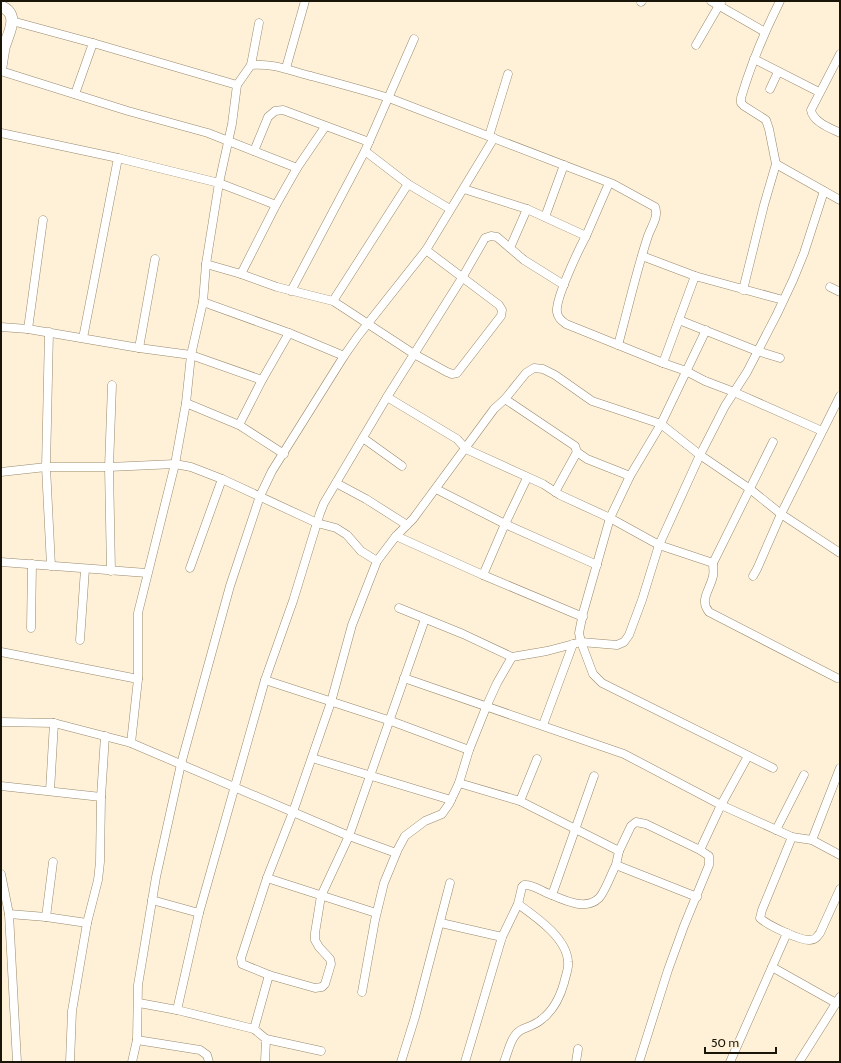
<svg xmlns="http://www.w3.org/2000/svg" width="841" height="1063" font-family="Cabin,sans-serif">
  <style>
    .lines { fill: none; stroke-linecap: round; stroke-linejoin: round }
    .street-casing { stroke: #98896c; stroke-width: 9 }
    .secondary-casing { stroke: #98896c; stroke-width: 12 }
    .street { stroke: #fff; stroke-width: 8 }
    .secondary { stroke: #fff; stroke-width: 11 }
  </style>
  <rect width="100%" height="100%" fill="#fef1d8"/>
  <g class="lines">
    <defs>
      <g id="street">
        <polyline points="711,1 765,32"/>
        <polyline points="641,2 642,1"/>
        <polyline points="12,21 93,43 237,85"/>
        <polyline points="696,45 721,2"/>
        <path d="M840 54 811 110C813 122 830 128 840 133"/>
        <polyline points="754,59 819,92"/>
        <polyline points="251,65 259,23"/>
        <polyline points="286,68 305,1"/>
        <polyline points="1,71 128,111 208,133 297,168"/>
        <polyline points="770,89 778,72"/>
        <polyline points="75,94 93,43"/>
        <polyline points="1,133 118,158 219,183 276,205"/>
        <polyline points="489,136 508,74"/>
        <polyline points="254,151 268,117 275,111 283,110 369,142"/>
        <polyline points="365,151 408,184 450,209"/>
        <polyline points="776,164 840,200"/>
        <path d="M464 189 527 209 586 236C579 249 555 299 557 312 558 318 561 320 566 324L663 363 686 371 705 381 734 392 822 431"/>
        <polyline points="545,217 564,165"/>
        <polyline points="586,236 609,183"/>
        <polyline points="510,248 527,209"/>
        <polyline points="642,256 695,276 783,300"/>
        <polyline points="206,264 241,274 277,287 333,301 414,354 447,372 452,374 457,373 501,316 502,310 499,305 426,250"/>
        <polyline points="241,274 276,205 297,168 325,127"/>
        <polyline points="830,287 840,292"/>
        <path d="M743 290 764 205 776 164 769 129 766 120 744 106 741 103V98C751 64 764 33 780 1"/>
        <polyline points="291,291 365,151 414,39"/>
        <polyline points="333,301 408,184"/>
        <polyline points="203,302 289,333 344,356"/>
        <polyline points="679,320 757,351 780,358"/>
        <polyline points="1,327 28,329 139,348 191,355 262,380"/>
        <polyline points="28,329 43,220"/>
        <polyline points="706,330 661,424 630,476 610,518 583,613 579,633 581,642 593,674 602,683 773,768"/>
        <polyline points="49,332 46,467 51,566"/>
        <polyline points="83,338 118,158"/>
        <polyline points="139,348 155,259"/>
        <polyline points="663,363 695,276"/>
        <polyline points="387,397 457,439 466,449 543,484 560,495 610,518 659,545 713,563 773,442"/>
        <polyline points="505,399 575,446 577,452 587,459 630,476"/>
        <polyline points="186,403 239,425 284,454"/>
        <polyline points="239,425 262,380 289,333"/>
        <polyline points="363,438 402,466"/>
        <polyline points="1,472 46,467 109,467 175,464 191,467 222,479 317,523 336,528 347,535 361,551 377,561"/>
        <polyline points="336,483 366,499 407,525"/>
        <polyline points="436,489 505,524 597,565"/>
        <polyline points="555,492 577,452"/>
        <polyline points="396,536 483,575 583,617"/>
        <polyline points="1,562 147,573"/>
        <path d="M713 563C713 568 714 572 713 576 710 590 699 600 709 612L837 678"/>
        <polyline points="190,568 222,479"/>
        <polyline points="111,571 109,467 112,385"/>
        <polyline points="483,575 505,524 527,478"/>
        <polyline points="753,576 757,569 781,514 840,396"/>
        <polyline points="399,608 463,634 512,657"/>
        <polyline points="31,628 32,564"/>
        <polyline points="80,640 85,569"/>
        <polyline points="1,652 138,679"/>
        <polyline points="404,678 624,754 721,805 792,837 812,840 840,855"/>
        <polyline points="265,680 391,721 469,750"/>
        <polyline points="1,722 54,723 131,743 349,836 396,853"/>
        <polyline points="543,725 573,644"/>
        <path d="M131 743 138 679V613L175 464 186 403 191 355 203 302 206 264 219 183 232 124 237 85 251 65C274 63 290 71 311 76 337 83 363 90 389 98L613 184 655 207C659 217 651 227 648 236 636 272 628 309 618 345"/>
        <polyline points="312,758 451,800"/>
        <polyline points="459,783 520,801 619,851 616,865 697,897"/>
        <polyline points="1,786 101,797"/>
        <polyline points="50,791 54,723"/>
        <polyline points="520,801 537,759"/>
        <polyline points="776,830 804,775"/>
        <path d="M792 837 762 910 760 918C767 925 801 941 810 940 815 940 817 937 820 933L840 889"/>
        <polyline points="812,840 840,768"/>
        <polyline points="619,851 631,826 636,822 646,824 700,850"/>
        <polyline points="1,874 9,914 17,1062"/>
        <polyline points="267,878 376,913"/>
        <polyline points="552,895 594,776"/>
        <polyline points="152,900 199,913"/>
        <polyline points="9,914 46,917 87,923"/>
        <polyline points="46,917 53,862"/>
        <polyline points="441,923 502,937"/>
        <polyline points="772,967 836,1003"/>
        <polyline points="269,975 315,988 322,987 325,984 331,964 330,959 319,947 315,940 315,933 321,896 349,836 425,619"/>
        <polyline points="362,992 375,920 384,883 398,849 405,836 425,821 442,814 449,804 459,783 469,750 487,705 497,683 512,657 547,651 581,642 617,645 624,642 629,635 642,600 659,545 700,455 725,406 747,372 777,314 793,280 804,253 824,191"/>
        <polyline points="139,1003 177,1010 254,1029"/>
        <polyline points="177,1010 199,913 265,680 293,601 320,513 324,503 387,397 462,278 485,238 491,236 497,237 524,260 564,285"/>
        <polyline points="266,1039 321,1051"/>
        <polyline points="137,1040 200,1050 207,1055 209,1062"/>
        <polyline points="70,1062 72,1011 87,923 98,880 100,862 101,797 105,736"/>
        <polyline points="132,1062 137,1040 138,985 156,877 181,764 230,586 260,496 272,471 344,356 358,336 426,250 494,138"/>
        <polyline points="265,1062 266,1039 254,1029 269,975 242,964 241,958 267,878 293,812 331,702 352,625 377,561 396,536 413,519 494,409 505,399 526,373 534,368 543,369 555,375 592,401 661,424 700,455 750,489 781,514 840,553"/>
        <polyline points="401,1062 415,1017 450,883"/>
        <path d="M465 1062 502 937 518 904 522 887 524 885C532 884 540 890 547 893 562 899 585 912 599 898 605 892 612 872 616 865"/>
        <path d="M504 1062C509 1050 511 1034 523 1029 530 1026 537 1024 542 1019 554 1010 560 997 564 983 565 977 569 969 568 962 567 938 536 917 518 904"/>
        <polyline points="576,1062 578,1049"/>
        <polyline points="639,1062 668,970 684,926 709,865 709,856 700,850 721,805 748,756"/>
        <polyline points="730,1062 787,933"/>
        <polyline points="799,1062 840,997"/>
      </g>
      <path id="secondary" d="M1 6C21 15 8 33 4 48 3 54 2 60 1 67"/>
    </defs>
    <use href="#street" class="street-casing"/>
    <use href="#secondary" class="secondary-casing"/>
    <use href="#street" class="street"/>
    <use href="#secondary" class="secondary"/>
  </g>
  <rect width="841" height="1063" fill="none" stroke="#1a1509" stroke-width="4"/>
  <path d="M705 1047v6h71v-6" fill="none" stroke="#1a1509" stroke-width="2"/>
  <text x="711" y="1047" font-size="12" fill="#1a1509" stroke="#fef1d8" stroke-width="3" paint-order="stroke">50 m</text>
</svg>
